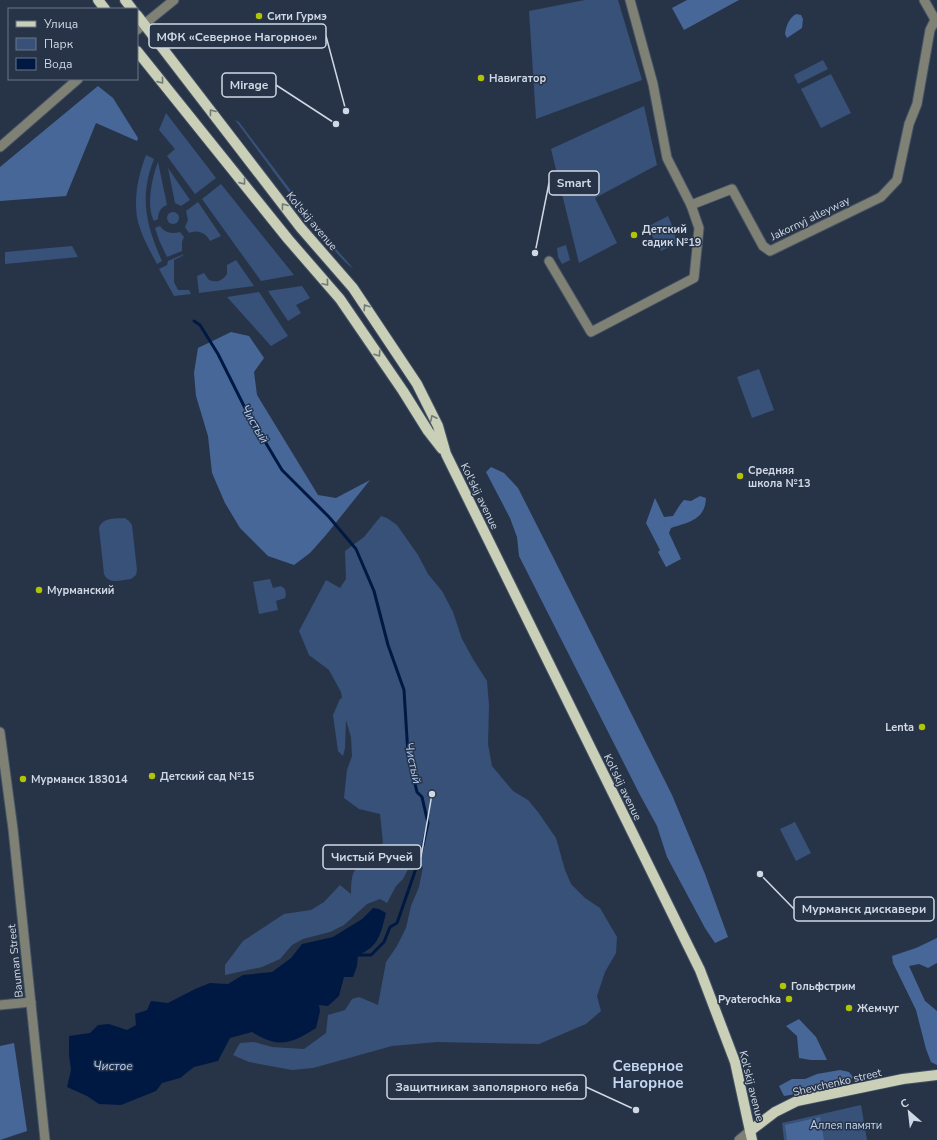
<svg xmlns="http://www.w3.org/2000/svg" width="937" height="1140" font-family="'Nunito Sans',sans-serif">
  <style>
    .green { fill: #375179 }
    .forest { fill: #476799 }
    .water { fill: #001943 }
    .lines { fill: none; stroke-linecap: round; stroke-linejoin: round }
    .stream { stroke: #001943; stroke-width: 3 }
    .minor-casing { stroke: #455264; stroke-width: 11 }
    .major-casing { stroke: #455264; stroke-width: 12 }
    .minor { stroke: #7f8175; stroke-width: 9 }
    .major { stroke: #cacfb7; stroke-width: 10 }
    .oneway { stroke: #707a7a }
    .poi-dot { fill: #b0c503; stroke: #273448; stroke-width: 1.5 }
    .labels { text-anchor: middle; stroke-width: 3; stroke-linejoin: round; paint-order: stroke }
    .poi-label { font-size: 11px; font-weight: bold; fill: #cfd8e4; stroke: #273448; text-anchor: start }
    .street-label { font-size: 11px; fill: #cfd8e4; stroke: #273448 }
    .park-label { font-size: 11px; fill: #c4d8f6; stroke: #273448 }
    .water-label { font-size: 12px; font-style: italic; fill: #b0cefb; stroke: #273448 }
    .district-label { font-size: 15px; font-weight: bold; fill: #c5d6f0; stroke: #273448 }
    .leader { fill: none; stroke: #cfd8e4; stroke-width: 1.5 }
    .callout-dot { fill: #cfd8e4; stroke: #273448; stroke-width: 1.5 }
    .callout { fill: #273448; stroke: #cfd8e4; stroke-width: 1.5 }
    .callout-label { font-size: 12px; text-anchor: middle; font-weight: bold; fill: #cfd8e4 }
  </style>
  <rect width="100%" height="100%" fill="#273448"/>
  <g class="green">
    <polygon points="585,0 618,0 642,80 536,119 529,11"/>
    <polygon points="823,60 828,69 798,84 794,75"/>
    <polygon points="831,74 851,113 821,128 801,89"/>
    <polygon points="644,106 657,165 595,198 617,243 579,263 551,149"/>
    <polygon points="166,113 216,178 195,194 167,156 175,149 159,130"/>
    <path d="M235 120 239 122 329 241 353 268C339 264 251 140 235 120Z"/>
    <path d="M146 155 154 159C139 197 146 225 162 261L157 264C150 251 142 237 138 222 133 200 138 176 146 155Z"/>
    <path d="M158 162 167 205C161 207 158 212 158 219L154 221C146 206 152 177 158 162Z"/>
    <polygon points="168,168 190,200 181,206 175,203"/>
    <polygon points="221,184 294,275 261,281 202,199"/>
    <path d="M198 202 221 236 210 241C206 233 198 229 189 233L185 227 188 220 186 211Z"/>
    <circle cx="173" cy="218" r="6"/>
    <polygon points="668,216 671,223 677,243 661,251 647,227"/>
    <path d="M160 226C165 233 171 234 180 232L184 237 182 242V251L167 257 159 240 155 228Z"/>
    <polygon points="566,245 570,260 562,264 558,257 557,248"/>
    <polygon points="72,246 78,257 5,264 5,252"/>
    <polygon points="184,254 182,256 174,260 174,282 178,290 189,290 191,294 174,296 159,269 167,265 168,261"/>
    <path d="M236 260 254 286 199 293 197 276 204 273 209 280C217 283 222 281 227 274V265Z"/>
    <polygon points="302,286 310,298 296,305 301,313 288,321 268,291"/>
    <polygon points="259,292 288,336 271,346 227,297"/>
    <polygon points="759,369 774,410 752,418 737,377"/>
    <path d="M381 516 387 518 397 525 418 555 428 574 442 591 453 612 462 639 473 659 487 681 489 705 488 744 492 766 513 791 528 800 538 812 556 838 565 870 571 884 585 898 600 908 617 937 616 953 605 972 597 996 601 1011 586 1024 539 1044 437 1042 392 1046 313 1068 292 1070 249 1062 233 1055 240 1043 254 1042 272 1047 304 1049 326 1033 328 1015 345 1010 352 999 359 997 378 1005 386 962 397 946 406 928 411 906 419 887 423 867 411 863 403 879 396 886 387 903 380 899 367 904 344 925 330 932 303 939 292 945 280 959 262 967 225 975V965L243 941 284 914 311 910 324 902 340 885 351 894C351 889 351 883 352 878 355 863 372 853 383 843L380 814 359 809 344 798 347 770 352 756 351 737 346 720 345 748 343 756 338 751 333 715 340 699 342 698 341 692 329 670 309 655 299 631 326 580 340 588 346 579 345 551 364 537Z"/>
    <path d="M125 518 129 521 132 525 137 570 136 575 131 579C121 580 109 585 104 574L99 528C103 517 114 519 125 518Z"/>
    <polygon points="270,579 273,588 281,586 285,589 286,595 285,598 276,601 278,610 259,614 253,582"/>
    <polygon points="795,822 811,853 796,861 780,829"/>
    <polygon points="861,1105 867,1140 784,1140 782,1123"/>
  </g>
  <g class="forest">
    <polygon points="687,0 739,0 684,30 672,8"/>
    <path d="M796 14 801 15 803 19 802 28 787 38 785 34C786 26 789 18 796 14Z"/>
    <polygon points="98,86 113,98 138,138 137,141 96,123 66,196 0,201 0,167"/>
    <polygon points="231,332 249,336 264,358 254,372 257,395 318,495 336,498 370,480 326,535 310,553 294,565 268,556 240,528 225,503 212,473 208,436 196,396 194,373 198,348"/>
    <polygon points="491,467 504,473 518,488 552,555 672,795 705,874 728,937 715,943 705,928 667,857 657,826 640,795 519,556 517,537 510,518 486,472"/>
    <path d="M700 496 706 498C705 520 689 522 671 528L669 533 681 559 666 567 658 552 660 550 646 523 655 498 664 517 673 516C677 510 679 505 684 500L691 501Z"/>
    <polygon points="937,938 937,963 928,968 919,964 909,966 925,1001 937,1011 937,1065 931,1062 926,1049 916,1010 893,963 892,956 916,948"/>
    <polygon points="799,1019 816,1037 827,1060 811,1060 799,1058 797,1036 786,1026"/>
    <polygon points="14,1043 27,1131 0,1140 0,1046"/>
    <polygon points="840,1070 849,1072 853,1077 846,1086 784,1096 779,1086 792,1079 805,1079 817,1074"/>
    <polygon points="820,1117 824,1140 787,1140 785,1125"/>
  </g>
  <path class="water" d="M373 908 379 909 386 913C381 933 379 947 358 955L357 966 353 977H344L339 996 328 1006 319 1005 320 1011 316 1028C291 1044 279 1049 252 1032L230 1038 218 1061 194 1067 180 1078 162 1083 156 1091 121 1105 99 1104 87 1096 67 1087 71 1070 69 1055V1036L90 1033 98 1025 109 1024 127 1030 136 1025 135 1014 147 1010 151 1001 168 1003 195 989 210 983 228 984 243 975 272 972 291 958 302 944 333 937 362 919Z"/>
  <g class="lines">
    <polyline class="stream" points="194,321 200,325 218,354 245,408 282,470 329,517 356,549 374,591 388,645 404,690 408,755 417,792 422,797 428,823 421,854 397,923 390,927 384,942 371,955 358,955"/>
    <defs>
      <g id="minor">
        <polyline points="924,0 937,23"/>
        <polyline points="137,30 174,0"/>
        <polyline points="0,147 78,79"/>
        <polyline points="691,205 732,189 763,246 770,251 881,197 897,180 909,124 917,104 930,30 935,20"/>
        <polyline points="549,261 591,332 694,278 699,228 691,205 667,158 653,84 630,0"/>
        <polyline points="0,732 13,829 45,1140"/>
        <polyline points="0,1005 31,1002"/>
        <polyline points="739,1140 750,1131"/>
      </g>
      <g id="major">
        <polyline points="98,0 105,9"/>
        <polyline points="125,0 132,9"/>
        <polyline points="137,15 300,227 353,288 417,384 438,426 446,454 700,970 735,1062 752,1140"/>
        <polyline points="137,51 288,239 340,299 403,391 428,431 442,449"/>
        <polyline points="750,1131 775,1112 797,1101 903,1079 937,1075"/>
      </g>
    </defs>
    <use href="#minor" class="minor-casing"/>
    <use href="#major" class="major-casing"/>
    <use href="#minor" class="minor"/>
    <use href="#major" class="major"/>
  </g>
  <defs><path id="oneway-chevron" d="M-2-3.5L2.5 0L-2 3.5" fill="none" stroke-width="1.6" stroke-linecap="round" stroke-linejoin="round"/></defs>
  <g class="oneway">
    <use href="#oneway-chevron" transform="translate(161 81) rotate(51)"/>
    <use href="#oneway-chevron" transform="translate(212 112) rotate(-127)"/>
    <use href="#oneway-chevron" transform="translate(243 182) rotate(51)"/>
    <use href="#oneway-chevron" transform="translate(284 206) rotate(-127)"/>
    <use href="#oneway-chevron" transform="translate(326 283) rotate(50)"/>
    <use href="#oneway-chevron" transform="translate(366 307) rotate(-123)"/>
    <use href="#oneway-chevron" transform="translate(378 354) rotate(56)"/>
    <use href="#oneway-chevron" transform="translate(433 418) rotate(-116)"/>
  </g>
  <g class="poi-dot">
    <circle cx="259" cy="16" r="4"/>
    <circle cx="481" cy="78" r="4"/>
    <circle cx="634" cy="235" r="4"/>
    <circle cx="740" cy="476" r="4"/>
    <circle cx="39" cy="590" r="4"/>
    <circle cx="922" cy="727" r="4"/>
    <circle cx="152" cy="776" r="4"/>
    <circle cx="23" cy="779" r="4"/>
    <circle cx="783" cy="986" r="4"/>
    <circle cx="789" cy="999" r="4"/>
    <circle cx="849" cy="1008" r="4"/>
  </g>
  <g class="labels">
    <g class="poi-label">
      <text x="267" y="20">Сити Гурмэ</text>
      <text x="489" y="82">Навигатор</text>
      <text x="642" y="233">Детский<tspan x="642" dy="13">садик №19</tspan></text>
      <text x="748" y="474">Средняя<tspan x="748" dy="13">школа №13</tspan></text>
      <text x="47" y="594">Мурманский</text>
      <text x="914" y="731" text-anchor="end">Lenta</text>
      <text x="160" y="780">Детский сад №15</text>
      <text x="31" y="783">Мурманск 183014</text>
      <text x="791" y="990">Гольфстрим</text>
      <text x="781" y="1003" text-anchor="end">Pyaterochka</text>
      <text x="857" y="1012">Жемчуг</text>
    </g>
    <g class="street-label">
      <text transform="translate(810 218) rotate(-26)" y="4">Jakornyj alleyway</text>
      <text transform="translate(312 221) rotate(50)" y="4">Kol'skij avenue</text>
      <text transform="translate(480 496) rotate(64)" y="4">Kol'skij avenue</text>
      <text transform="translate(623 787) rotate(64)" y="4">Kol'skij avenue</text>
      <text transform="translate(15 961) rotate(-96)" y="4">Bauman Street</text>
      <text transform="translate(837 1082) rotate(-13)" y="4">Shevchenko street</text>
      <text transform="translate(752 1086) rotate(76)" y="4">Kol'skij avenue</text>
    </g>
    <g class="park-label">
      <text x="846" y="1129">Аллея памяти</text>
    </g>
    <g class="water-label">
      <text transform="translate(255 424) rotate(60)" y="4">Чистый</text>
      <text transform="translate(413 763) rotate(78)" y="4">Чистый</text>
      <text x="113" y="1070">Чистое</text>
    </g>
    <g class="district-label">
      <text x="648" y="1071">Северное<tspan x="648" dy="17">Нагорное</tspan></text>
    </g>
  </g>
  <path class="leader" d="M346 111L326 36M336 124L276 85M535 253L549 183M432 794L421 857M760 874L794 909M636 1110L586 1087"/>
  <g class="callout-dot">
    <circle cx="346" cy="111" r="4"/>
    <circle cx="336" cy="124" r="4"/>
    <circle cx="535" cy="253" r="4"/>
    <circle cx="432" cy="794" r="4"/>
    <circle cx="760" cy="874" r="4"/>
    <circle cx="636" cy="1110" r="4"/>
  </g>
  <g class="callout">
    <rect x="149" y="24" width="177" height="24" rx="4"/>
    <rect x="222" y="73" width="54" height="24" rx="4"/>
    <rect x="549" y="171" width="50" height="24" rx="4"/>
    <rect x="323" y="845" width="98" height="24" rx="4"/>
    <rect x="794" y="897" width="140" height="24" rx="4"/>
    <rect x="387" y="1075" width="199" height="24" rx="4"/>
  </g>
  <g class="callout-label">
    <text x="237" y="41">МФК «Северное Нагорное»</text>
    <text x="249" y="89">Mirage</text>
    <text x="574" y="187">Smart</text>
    <text x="372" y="861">Чистый Ручей</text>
    <text x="864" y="913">Мурманск дискавери</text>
    <text x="487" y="1091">Защитникам заполярного неба</text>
  </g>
  <rect x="8" y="8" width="130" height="72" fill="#273448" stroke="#6a7686"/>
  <rect x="16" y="21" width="20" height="6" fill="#cacfb7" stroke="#6a7686"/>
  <text x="44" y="28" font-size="12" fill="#cfd8e4">Улица</text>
  <rect x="16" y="38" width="20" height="12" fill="#375179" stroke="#6a7686"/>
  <text x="44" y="48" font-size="12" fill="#cfd8e4">Парк</text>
  <rect x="16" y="58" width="20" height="12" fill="#001943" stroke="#6a7686"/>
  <text x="44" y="68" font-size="12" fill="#cfd8e4">Вода</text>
  <g transform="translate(909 1112) rotate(332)" stroke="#273448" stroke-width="3" paint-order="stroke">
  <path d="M0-3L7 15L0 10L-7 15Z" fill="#cfd8e4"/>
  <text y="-6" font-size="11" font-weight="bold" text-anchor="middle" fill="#cfd8e4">С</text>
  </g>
</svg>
